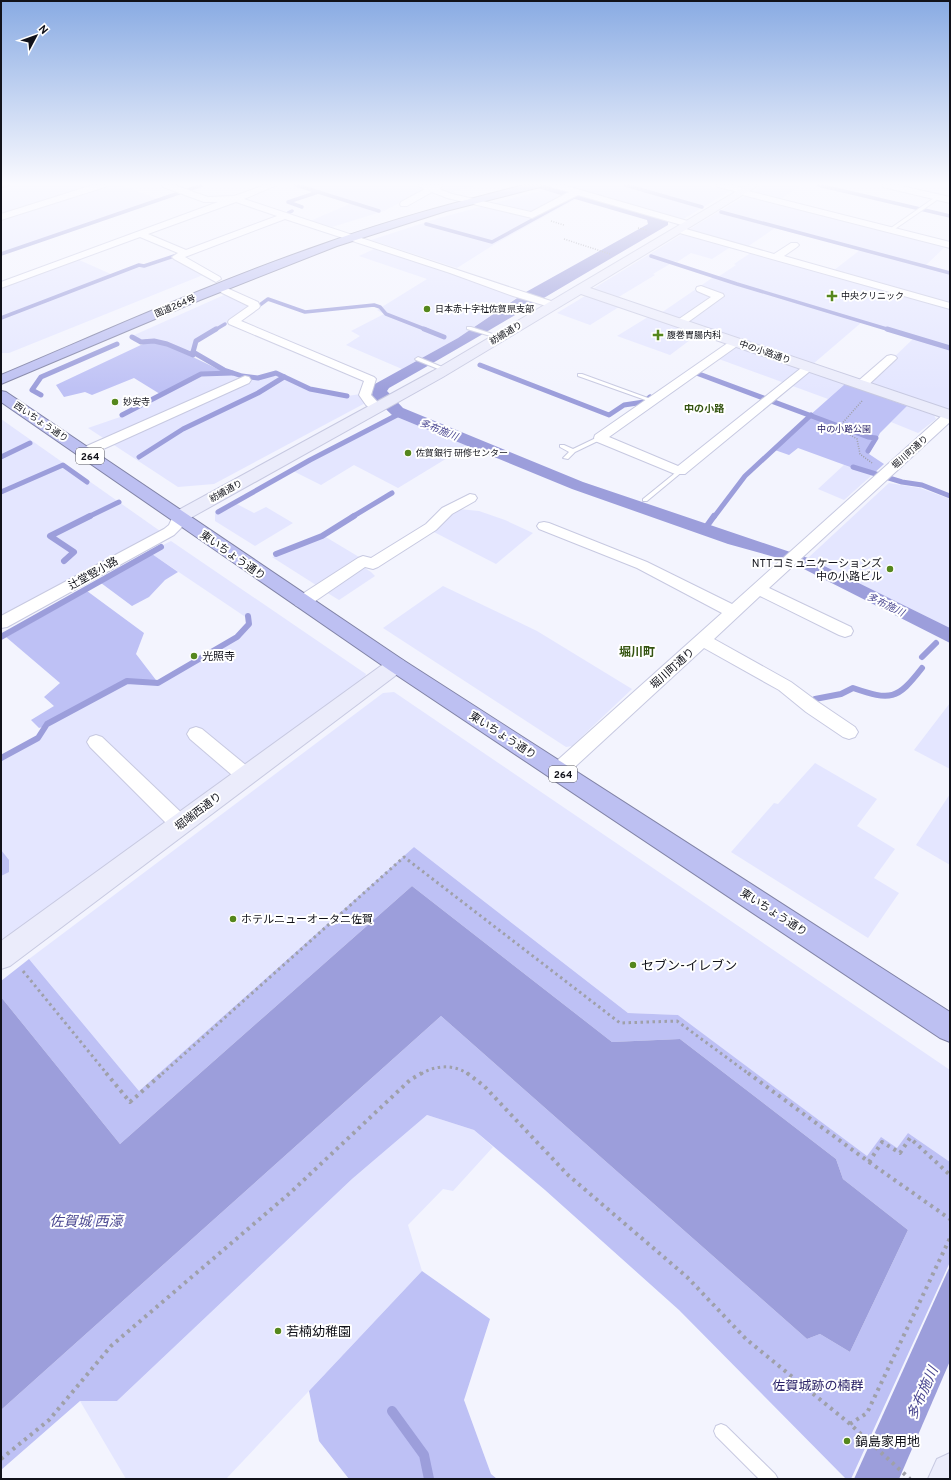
<svg xmlns="http://www.w3.org/2000/svg" width="951" height="1480" font-family="Overpass,'Noto Sans JP',sans-serif">
  <style>
    .built { fill: #e4e6ff }
    .green { fill: #bec1f5 }
    .water { fill: #9c9edb }
    .lines { fill: none; stroke-linecap: round; stroke-linejoin: round }
    .stream-far3 { stroke: #9c9edb; stroke-width: 3.5 }
    .stream-far2 { stroke: #9c9edb; stroke-width: 5 }
    .stream-far1 { stroke: #9c9edb; stroke-width: 6 }
    .stream { stroke: #9c9edb; stroke-width: 10 }
    .lane-casing { stroke: #c7c9e1; stroke-width: 2 }
    .street-casing { stroke: #c7c9e1; stroke-width: 2 }
    .secondary-casing { stroke: #c7c9e1; stroke-width: 2 }
    .highway-casing { stroke: #8183a6; stroke-width: 2 }
    .path-far2 { stroke: #9fa0a9; stroke-width: 1.5; stroke-dasharray: 1 1.5; stroke-linecap: butt }
    .path-far1 { stroke: #9fa0a9; stroke-width: 3; stroke-dasharray: 2.5 3.5; stroke-linecap: butt }
    .path { stroke: #9fa0a9; stroke-width: 4; stroke-dasharray: 3 4.5; stroke-linecap: butt }
    .lane { fill: #fff; fill-rule: evenodd }
    .street { fill: #fff; fill-rule: evenodd }
    .secondary { fill: #ebecfb; fill-rule: evenodd }
    .highway { fill: #bdc0f2; fill-rule: evenodd }
    .poi-dot { fill: #55871d; stroke: #fff; stroke-width: 1.5 }
    .labels { text-anchor: middle; stroke-width: 4; stroke-linejoin: round; paint-order: stroke }
    .far-poi-label { font-size: 9px; fill: #11121a; stroke: #fff; text-anchor: start }
    .far-street-label { font-size: 9px; fill: #11121a; stroke: #fff }
    .far-park-label { font-size: 9px; fill: #292167; stroke: #fff }
    .far-neighbourhood-label { font-size: 10px; font-weight: bold; fill: #345411; stroke: #fff }
    .far-water-label { font-size: 10px; font-style: italic; fill: #4a4791; stroke: #fff }
    .shield { fill: #fff; stroke: #58595f; stroke-width: 1 }
    .shield-label { font-size: 10px; font-weight: bold; fill: #11121a }
    .street-label { font-size: 11px; fill: #11121a; stroke: #fff }
    .poi-label { font-size: 11px; fill: #11121a; stroke: #fff; text-anchor: start }
    .neighbourhood-label { font-size: 12px; font-weight: bold; fill: #345411; stroke: #fff }
    .near-poi-label { font-size: 13px; fill: #11121a; stroke: #fff; text-anchor: start }
    .near-park-label { font-size: 13px; fill: #292167; stroke: #fff }
    .near-water-label { font-size: 14px; font-style: italic; fill: #4a4791; stroke: #fff }
  </style>
  <rect width="100%" height="100%" fill="#f3f4fe"/>
  <g class="built">
    <polygon points="5,185 94,185 1,214 1,186"/>
    <polygon points="110,185 121,185 158,199 1,254 1,220"/>
    <polygon points="294,185 433,185 384,211 332,227 310,221 352,203"/>
    <polygon points="447,185 480,185 452,192 443,189 442,187"/>
    <polygon points="564,185 706,185 730,191 680,221 561,186"/>
    <polygon points="763,185 802,185 778,201 749,193"/>
    <polygon points="544,190 576,199 495,244 457,268 371,240 439,218"/>
    <polygon points="747,195 947,245 924,267 950,274 950,304 833,271 860,250 775,228 747,247 688,230"/>
    <polygon points="684,233 732,246 712,259 691,253 677,262 675,261 653,274 655,275 617,298 591,290"/>
    <polygon points="374,249 456,273 516,298 458,338 402,369 346,345 360,336 351,331 384,314 377,310 427,279 359,256"/>
    <polygon points="752,252 950,308 950,410 868,382 914,338 862,322 813,364 661,313 715,276 718,277 736,265 734,264"/>
    <polygon points="174,258 203,275 9,353 1,353 1,287 77,259 113,275 138,265 146,267"/>
    <polygon points="233,291 258,305 197,342 194,352 167,343 146,339 141,341 132,336"/>
    <polygon points="585,296 619,307 590,325 557,313"/>
    <polygon points="648,317 698,334 670,355 617,336"/>
    <polygon points="733,346 845,384 828,399 716,358"/>
    <polygon points="234,373 249,378 259,378 276,374 290,381 328,395 347,396 368,393 371,400 214,484 178,487 88,428 123,416 140,405 202,374 230,374"/>
    <polygon points="907,406 934,415 936,419 918,433 891,422"/>
    <polygon points="392,415 467,446 398,488 354,465 321,485 291,470"/>
    <polygon points="1,419 160,531 1,617"/>
    <polygon points="844,465 872,475 844,500 818,489"/>
    <polygon points="889,483 920,488 950,499 950,628 808,558"/>
    <polygon points="233,502 254,513 266,507 293,523 255,546 215,521 215,512"/>
    <polygon points="459,509 479,511 505,520 533,533 496,564 432,531 449,514"/>
    <polygon points="324,536 359,557 316,585 272,557"/>
    <polygon points="171,541 366,674 363,683 1,946 1,759 40,737 49,725 127,682 153,685 159,684 238,638 250,626 247,618 149,552"/>
    <polygon points="363,567 371,572 375,576 339,600 326,592"/>
    <polygon points="443,586 537,631 632,689 572,746 566,747 383,628"/>
    <polygon points="394,692 950,1070 950,1162 908,1133 897,1149 881,1138 867,1157 678,1015 628,1013 414,847 139,1091 29,959 383,693"/>
    <polygon points="950,703 950,769 914,750"/>
    <polygon points="815,763 877,799 857,826 895,849 874,878 899,893 868,938 731,852 774,803 778,804"/>
    <polygon points="950,794 950,865 916,845"/>
    <polygon points="427,1115 474,1130 493,1147 453,1191 443,1189 408,1225 422,1271 226,1479 126,1479 80,1401 117,1401 352,1179"/>
  </g>
  <g class="green">
    <polygon points="146,339 168,345 226,373 201,373 160,394 134,378 92,395 85,392 64,397 56,385 143,344 141,341"/>
    <polygon points="845,384 907,406 880,433 869,454 884,464 872,475 798,448 789,455 772,449"/>
    <polygon points="152,554 178,572 165,580 149,597 132,606 101,583"/>
    <polygon points="87,591 144,633 136,654 159,684 153,685 127,682 49,725 39,728 31,720 54,706 44,697 60,683 6,637"/>
    <polygon points="414,847 628,1013 678,1015 867,1156 881,1137 897,1148 908,1133 950,1162 950,1262 851,1479 846,1479 679,1310 545,1190 474,1130 427,1115 352,1179 117,1401 80,1401 1,1470 1,1410 441,1016 807,1339 820,1334 850,1352 908,1230 843,1179 836,1159 680,1039 612,1042 412,886 120,1144 1,997 1,981 29,959 139,1091"/>
    <polygon points="1,850 9,860 9,872 1,876"/>
    <polygon points="422,1271 490,1319 464,1400 491,1474 497,1479 349,1479 319,1441 309,1391"/>
  </g>
  <g class="water">
    <path d="M527 185H546L556 188 663 219 668 221V225C575 279 483 335 389 388L387 391 403 408 583 482 808 558 950 628V643L798 566 778 558 728 544 572 489 392 415 372 396 373 385 458 338 526 292 648 224 647 220Z"/>
    <polygon points="412,886 612,1042 680,1039 836,1159 843,1179 908,1230 850,1352 820,1334 807,1339 441,1016 1,1410 1,997 120,1144"/>
    <polygon points="950,1266 950,1361 899,1479 854,1479"/>
  </g>
  <g class="lines">
    <g class="stream-far3">
      <polyline points="296,185 379,211"/>
      <polyline points="625,185 702,207"/>
      <polyline points="818,185 950,216"/>
      <polyline points="1,187 8,185"/>
      <polyline points="302,207 288,202 318,192"/>
      <polyline points="721,212 950,273"/>
      <polyline points="288,213 292,211"/>
      <polyline points="426,224 492,242 576,196"/>
      <polyline points="1,254 202,185"/>
      <polyline points="651,256 737,284 890,330"/>
      <polyline points="253,310 268,299 305,312 374,305 380,307 386,314 427,330"/>
      <polyline points="1,318 139,265 144,266 183,253"/>
      <polyline points="215,330 225,324"/>
    </g>
    <g class="stream-far2">
      <polyline points="424,329 444,337"/>
      <polyline points="887,329 950,348"/>
      <polyline points="132,337 141,342 154,341 167,344 193,355 193,352 224,370 242,376 258,378 276,373 310,389 347,396"/>
      <polyline points="193,352 196,341 216,329"/>
      <polyline points="480,365 609,415 624,405 644,402 650,397"/>
      <polyline points="691,371 868,437 876,438 868,451"/>
      <polyline points="41,395 32,390 41,377 117,344"/>
      <polyline points="122,415 201,374 232,373"/>
      <polyline points="1,457 30,443"/>
      <polyline points="139,457 183,429 258,393 284,377"/>
      <polyline points="853,467 902,482 922,485 950,496"/>
      <polyline points="1,492 63,465 87,482"/>
      <polyline points="218,512 310,460 401,413"/>
      <polyline points="88,517 119,502"/>
      <polyline points="352,517 392,493"/>
      <polyline points="714,517 745,476 811,415"/>
    </g>
    <g class="stream-far1">
      <polyline points="704,530 714,516"/>
      <polyline points="276,554 322,536 354,516"/>
      <polyline points="64,561 74,552 50,536 90,516"/>
      <polyline points="1,637 161,547"/>
      <polyline points="922,657 936,643"/>
      <path d="M815 699 841 694 853 688C891 701 897 700 922 668"/>
      <polyline points="1,758 38,738 47,724 127,681 158,683 237,637 249,624 248,616"/>
    </g>
    <polyline class="stream" points="392,1411 424,1455 429,1479"/>
    <defs>
      <g id="lane">
        <polygon points="943,197 945,199 937,200 892,231 888,230 934,198"/>
        <polygon points="467,327 471,327 502,337 497,338 467,329"/>
        <polygon points="418,357 447,369 448,370 443,371 416,360 415,359"/>
        <polygon points="578,374 582,374 656,401 651,402 578,376"/>
        <polygon points="600,436 603,438 602,439 575,452 568,459 563,458 569,452 560,447 560,445 564,445 573,449"/>
        <polygon points="680,469 683,471 682,472 647,501 643,501 643,499"/>
        <polygon points="721,1424 726,1426 775,1474 778,1479 759,1479 716,1436 714,1431 716,1426"/>
      </g>
      <g id="street">
        <polygon points="93,185 106,185 105,187 1,220 1,214"/>
        <path d="M162 185H174L208 197 234 196 265 185H277L244 199 557 303 558 305 553 308 513 296 450 273 285 219 185 257 220 277 221 279 216 282 174 259 172 257 178 253 140 237 1 288V282L218 202H204L163 187ZM236 202 277 216 186 250 148 234Z"/>
        <polygon points="417,185 443,185 439,189 452,194 531,212 569,192 551,187 550,185 563,185 691,222 693,224 691,226 685,226 578,195 532,218 447,198 432,192 407,206 401,206 400,204 401,202 425,189"/>
        <polygon points="717,185 731,185 747,189 748,191 950,242 950,248 739,194 738,192 718,187"/>
        <polygon points="882,185 897,185 950,197 950,203 883,187"/>
        <polygon points="679,227 774,254 791,243 797,243 799,245 797,247 784,256 950,303 950,309 676,232 674,230 676,228"/>
        <polygon points="220,285 258,302 260,306 259,308 241,321 374,377 376,379 371,395 383,408 381,411 373,411 366,405 359,395 364,381 229,324 228,322 229,320 249,306 216,290 215,288"/>
        <polygon points="701,286 723,294 724,296 684,325 676,325 675,323 676,321 711,297 697,291 696,289 697,287"/>
        <polygon points="736,339 742,342 740,344 609,437 678,466 805,365 813,365 815,367 685,474 675,474 595,441 594,438 595,435 732,340"/>
        <polygon points="891,355 895,356 897,358 895,360 865,388 857,388 855,385 857,382 887,356"/>
        <polygon points="245,376 249,377 251,380 249,383 90,455 80,455 78,452 80,449"/>
        <polygon points="950,411 950,422 769,588 851,627 853,631 851,635 845,637 839,635 760,596 714,639 791,682 818,702 855,727 858,732 855,737 849,739 843,737 806,712 779,690 704,648 565,776 558,778 551,776 549,771 551,766 722,613 637,568 539,529 537,526 539,523 544,522 549,523 647,562 732,604 946,412"/>
        <polygon points="470,494 475,495 477,498 475,501 452,514 436,530 378,567 373,569 365,567 308,606 302,607 296,606 294,602 296,598 358,558 363,556 371,558 426,524 442,508"/>
        <polygon points="179,513 184,514 186,517 182,527 174,535 7,627 1,628 1,616 164,529 169,525 174,514"/>
        <polygon points="196,727 202,729 253,771 255,776 253,781 246,783 239,781 190,739 187,734 190,729"/>
        <polygon points="96,735 102,737 187,818 190,824 187,830 180,832 173,830 90,747 87,742 90,737"/>
      </g>
      <g id="secondary">
        <polygon points="747,185 759,185 590,288 950,410 950,420 581,294 443,377 185,521 179,522 173,521 170,517 173,513 433,371"/>
        <polygon points="396,658 403,660 406,665 403,670 10,966 1,969 1,941 389,660"/>
        <polygon points="950,1453 950,1479 928,1479 937,1459"/>
      </g>
      <g id="highway">
        <path d="M524 185H541L540 187 446 211 337 246 200 300 1 384V375C110 329 218 280 329 242 393 219 458 202 524 185Z"/>
        <polygon points="1,391 6,392 403,660 950,1012 950,1042 940,1038 389,670 1,402"/>
      </g>
    </defs>
    <use href="#lane" class="lane-casing"/>
    <use href="#street" class="street-casing"/>
    <use href="#secondary" class="secondary-casing"/>
    <use href="#highway" class="highway-casing"/>
    <g class="path-far2">
      <polyline points="551,221 564,225"/>
      <polyline points="638,228 647,230"/>
      <polyline points="564,239 610,254"/>
      <polyline points="862,401 838,428 857,439 860,454 872,463"/>
    </g>
    <g class="path-far1">
      <polyline points="23,971 107,1074"/>
      <polyline points="162,1074 404,857 620,1023 677,1021 749,1074"/>
      <path d="M421 1074C435 1065 454 1064 468 1074"/>
    </g>
    <g class="path">
      <polyline points="106,1073 130,1102 163,1073"/>
      <polyline points="467,1073 484,1086 568,1175 687,1277 746,1339 850,1424 910,1479"/>
      <polyline points="748,1073 869,1162 882,1142 900,1153 910,1138 950,1175"/>
      <polyline points="869,1162 950,1219"/>
      <polyline points="850,1424 867,1413 950,1238"/>
      <polyline points="1,1459 49,1420 111,1346 290,1193 410,1080 422,1073"/>
    </g>
    <use href="#lane" class="lane"/>
    <use href="#street" class="street"/>
    <use href="#secondary" class="secondary"/>
    <use href="#highway" class="highway"/>
  </g>
  <linearGradient id="sky" x2="0" y2="1"><stop stop-color="#89abe3"/><stop offset="0.47" stop-color="#fafaff"/><stop offset="1" stop-color="#fafaff" stop-opacity="0"/></linearGradient>
  <rect width="951" height="392" fill="url(#sky)"/>
  <g class="poi-dot">
    <path d="M830 290h4v4h4v4h-4v4h-4v-4h-4v-4h4z"/>
    <circle cx="427" cy="309" r="4"/>
    <path d="M656 329h4v4h4v4h-4v4h-4v-4h-4v-4h4z"/>
    <circle cx="115" cy="402" r="4"/>
    <circle cx="408" cy="453" r="4"/>
    <circle cx="890" cy="569" r="4"/>
    <circle cx="194" cy="656" r="4"/>
    <circle cx="233" cy="919" r="4"/>
    <circle cx="633" cy="965" r="4"/>
    <circle cx="278" cy="1331" r="4"/>
    <circle cx="847" cy="1441" r="4"/>
  </g>
  <g class="labels">
    <g class="far-poi-label">
      <text x="841" y="299">中央クリニック</text>
      <text x="435" y="312">日本赤十字社佐賀県支部</text>
      <text x="667" y="338">腹巻胃腸内科</text>
      <text x="123" y="405">妙安寺</text>
      <text x="416" y="456">佐賀銀行 研修センター</text>
    </g>
    <g class="far-street-label">
      <text transform="translate(175 306) rotate(-23)" y="3">国道264号</text>
      <text transform="translate(506 333) rotate(-31)" y="3">紡績通り</text>
      <text transform="translate(765 352) rotate(19)" y="3">中の小路通り</text>
      <text transform="translate(41 422) rotate(34)" y="3">西いちょう通り</text>
      <text transform="translate(910 452) rotate(-42)" y="3">堀川町通り</text>
      <text transform="translate(226 491) rotate(-29)" y="3">紡績通り</text>
    </g>
    <g class="far-park-label">
      <text x="844" y="432">中の小路公園</text>
    </g>
    <g class="far-neighbourhood-label">
      <text x="704" y="412">中の小路</text>
    </g>
    <g class="far-water-label">
      <text transform="translate(439 429) rotate(22)" y="4">多布施川</text>
      <text transform="translate(886 604) rotate(26)" y="4">多布施川</text>
    </g>
    <g class="shield">
      <rect x="76" y="448" width="28" height="16" rx="3"/>
      <rect x="549" y="766" width="28" height="16" rx="3"/>
    </g>
    <g class="shield-label">
      <text x="90" y="460">264</text>
      <text x="563" y="778">264</text>
    </g>
    <g class="street-label">
      <text transform="translate(233 555) rotate(35)" y="4">東いちょう通り</text>
      <text transform="translate(93 573) rotate(-29)" y="4">辻堂竪小路</text>
      <text transform="translate(672 668) rotate(-42)" y="4">堀川町通り</text>
      <text transform="translate(503 735) rotate(33)" y="4">東いちょう通り</text>
      <text transform="translate(198 811) rotate(-37)" y="4">堀端西通り</text>
      <text transform="translate(774 912) rotate(33)" y="4">東いちょう通り</text>
    </g>
    <g class="poi-label">
      <text x="882" y="567" text-anchor="end">NTTコミュニケーションズ<tspan x="882" dy="13">中の小路ビル</tspan></text>
      <text x="202" y="660">光照寺</text>
      <text x="241" y="923">ホテルニューオータニ佐賀</text>
    </g>
    <g class="neighbourhood-label">
      <text x="637" y="656">堀川町</text>
    </g>
    <g class="near-poi-label">
      <text x="641" y="970">セブン-イレブン</text>
      <text x="286" y="1336">若楠幼稚園</text>
      <text x="855" y="1446">鍋島家用地</text>
    </g>
    <g class="near-park-label">
      <text x="818" y="1390">佐賀城跡の楠群</text>
    </g>
    <g class="near-water-label">
      <text x="86" y="1226">佐賀城 西濠</text>
      <text transform="translate(922 1393) rotate(-66)" y="5">多布施川</text>
    </g>
  </g>
  <rect width="951" height="1480" fill="none" stroke="#11121a" stroke-width="4"/>
  <g transform="translate(36 36) rotate(49)" stroke="#ffffff" stroke-width="3" paint-order="stroke">
  <path d="M0-3L7 15L0 10L-7 15Z" fill="#11121a"/>
  <text y="-6" font-size="11" font-weight="bold" text-anchor="middle" fill="#11121a">N</text>
  </g>
</svg>
